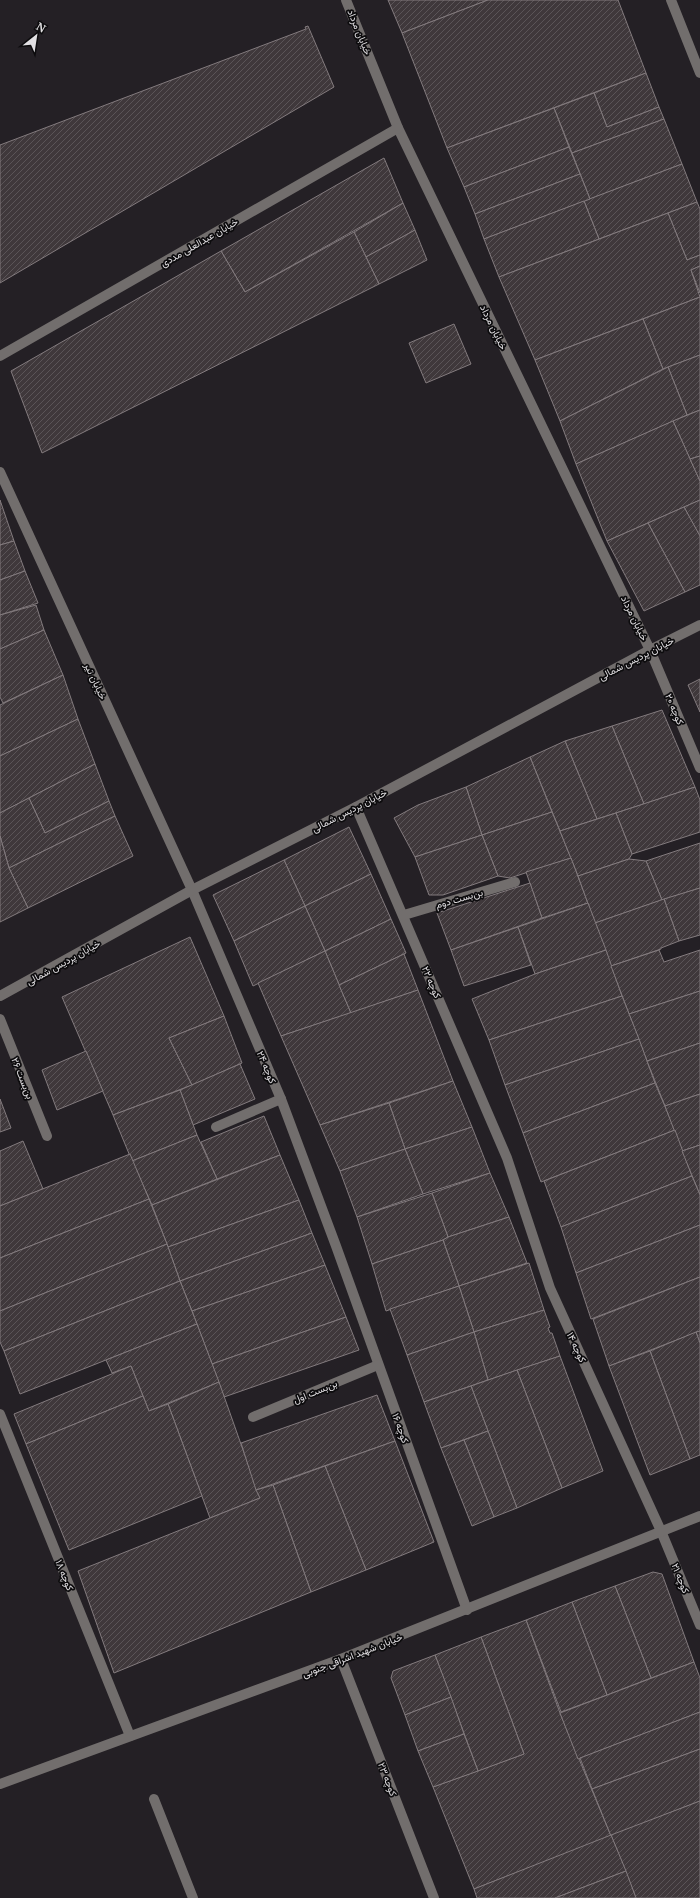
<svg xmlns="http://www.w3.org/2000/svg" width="700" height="1898" font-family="'Noto Serif',Vazirmatn,serif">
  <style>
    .building { fill: url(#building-hatch); stroke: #837b7e }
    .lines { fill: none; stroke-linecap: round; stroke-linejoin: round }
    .minor { stroke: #726e6d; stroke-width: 10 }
    .labels { text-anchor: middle; stroke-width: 3.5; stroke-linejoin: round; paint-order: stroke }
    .street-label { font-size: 10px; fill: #e1dfe2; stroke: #0c0b0d }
  </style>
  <defs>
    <pattern id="building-hatch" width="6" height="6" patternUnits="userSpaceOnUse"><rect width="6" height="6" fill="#3f383b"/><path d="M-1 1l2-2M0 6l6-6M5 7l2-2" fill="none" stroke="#5a5457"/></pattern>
  </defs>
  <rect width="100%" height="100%" fill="#242025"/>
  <g class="building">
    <polygon points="388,0 488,0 402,33"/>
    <polygon points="488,0 618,0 646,73 447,148 402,33"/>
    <polygon points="308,26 334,87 0,283 0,145 306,29 305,27"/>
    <polygon points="646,73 659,107 607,127 594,93"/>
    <polygon points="594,93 607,127 659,107 664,119 572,153 554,108"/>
    <polygon points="554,108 569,147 464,187 447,148"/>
    <polygon points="664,119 682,164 590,199 572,153"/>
    <polygon points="569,147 580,174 475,214 464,187"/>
    <polygon points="384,158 403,203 245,292 221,251"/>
    <polygon points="682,164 697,202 599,239 584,201"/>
    <polygon points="580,174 590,199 484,239 475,214"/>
    <polygon points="584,201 599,239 499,277 484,239"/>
    <polygon points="697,202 700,209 700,255 687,260 668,213"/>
    <polygon points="403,203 415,230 366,257 354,232"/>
    <polygon points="668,213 687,260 700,255 700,266 691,270 700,297 535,360 499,277"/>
    <polygon points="415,230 427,260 379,284 366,257"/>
    <polygon points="354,232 379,284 42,453 11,371 221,251 245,292"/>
    <polygon points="700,266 700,293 691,270"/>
    <polygon points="700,297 700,355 663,369 643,319"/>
    <polygon points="643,319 663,369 560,421 535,360"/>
    <polygon points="454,324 471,364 426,383 409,343"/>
    <polygon points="700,355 700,410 687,415 668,367"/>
    <polygon points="668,367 687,415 576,464 560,421"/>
    <polygon points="700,410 700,456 690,459 673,421"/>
    <polygon points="673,421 700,481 700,500 607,541 576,464"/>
    <polygon points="700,456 700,481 690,459"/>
    <polygon points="0,500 14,541 0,545"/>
    <polygon points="700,500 700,537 684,507"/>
    <polygon points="684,507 700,536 700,585 685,592 648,523"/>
    <polygon points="648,523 685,592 644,611 607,541"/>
    <polygon points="14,541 25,571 0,580 0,545"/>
    <polygon points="25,571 38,603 0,615 0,580"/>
    <polygon points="36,605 44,630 0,649 0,615"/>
    <polygon points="44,630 63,675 3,703 0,697 0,649"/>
    <polygon points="63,675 78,719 0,756 0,705"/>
    <polygon points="700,679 700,712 688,685"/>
    <polygon points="662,710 695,787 644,804 612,726"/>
    <polygon points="78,719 95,764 0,813 0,756"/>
    <polygon points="612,726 644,804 597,819 565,741"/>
    <polygon points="565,741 597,819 560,831 530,757"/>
    <polygon points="530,757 552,812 482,835 466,787"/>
    <polygon points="95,764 109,801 45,833 29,798"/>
    <polygon points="466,787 482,835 415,857 394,818 418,805"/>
    <polygon points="695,787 700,800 700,832 632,854 616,813"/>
    <polygon points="29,798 45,833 109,801 115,816 9,868 0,836 0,813"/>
    <polygon points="552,812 571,858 510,878 498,876 482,835"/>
    <polygon points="616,813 632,854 629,859 578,876 560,831"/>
    <polygon points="115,816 133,856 28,908 9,868"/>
    <polygon points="349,827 371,874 305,906 284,860"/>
    <polygon points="482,835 498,876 443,895 429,895 415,857"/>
    <polygon points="0,836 9,868 28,908 0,922"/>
    <polygon points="700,843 700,888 662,900 646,861"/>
    <polygon points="571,858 588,903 542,918 526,872"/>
    <polygon points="629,859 646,861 662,900 595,923 578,876"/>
    <polygon points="284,860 305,906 234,941 213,895"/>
    <polygon points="371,874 391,919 325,951 305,906"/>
    <polygon points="530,883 542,918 451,950 437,913"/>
    <polygon points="700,888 700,935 679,941 664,899"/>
    <polygon points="664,899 679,941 661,948 661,949 611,966 595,923"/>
    <polygon points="588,903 606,950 535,974 518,927"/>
    <polygon points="305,906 325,951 253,986 234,941"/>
    <polygon points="391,919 406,953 339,985 325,951"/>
    <polygon points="518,927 531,965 464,986 451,950"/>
    <polygon points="190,937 224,1016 169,1038 192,1085 113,1115 62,997"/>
    <polygon points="606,950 622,996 489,1040 472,999 535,974"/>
    <polygon points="659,950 664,962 700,950 700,991 629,1014 611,966"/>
    <polygon points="325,951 351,1013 281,1036 258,983"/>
    <polygon points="404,954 418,990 351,1013 339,985"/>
    <polygon points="418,990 453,1081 320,1125 281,1036"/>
    <polygon points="700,991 700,1043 647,1061 629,1014"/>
    <polygon points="622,996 639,1039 505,1085 489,1040"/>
    <polygon points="224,1016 242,1063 192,1085 169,1038"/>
    <polygon points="639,1039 655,1083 523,1133 505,1085"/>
    <polygon points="700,1043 700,1094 665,1106 647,1061"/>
    <polygon points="86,1051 103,1091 57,1110 42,1070"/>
    <polygon points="240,1064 255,1099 193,1125 180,1090"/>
    <polygon points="453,1081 472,1127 405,1149 389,1103"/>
    <polygon points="655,1083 675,1130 541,1182 523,1133"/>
    <polygon points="180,1090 197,1135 132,1161 113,1115"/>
    <polygon points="700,1094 700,1145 682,1151 665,1106"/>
    <polygon points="0,1099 11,1128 0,1132"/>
    <polygon points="389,1103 405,1149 340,1171 320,1125"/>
    <polygon points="264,1116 280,1155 217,1179 201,1142"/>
    <polygon points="472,1127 490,1173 423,1194 405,1149"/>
    <polygon points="675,1130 692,1176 561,1227 544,1181"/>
    <polygon points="197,1135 217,1179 152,1205 132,1161"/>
    <polygon points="23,1141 43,1189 0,1206 0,1151"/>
    <polygon points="700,1145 700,1195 682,1151"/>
    <polygon points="405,1149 423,1194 357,1217 340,1171"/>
    <polygon points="130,1154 149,1199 0,1258 0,1206"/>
    <polygon points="280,1155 299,1200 168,1247 152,1205"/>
    <polygon points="490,1173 509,1217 448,1237 432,1193"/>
    <polygon points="692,1176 700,1195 700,1225 576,1273 561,1227"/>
    <polygon points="432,1193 448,1237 443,1240 372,1264 357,1217"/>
    <polygon points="149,1199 167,1244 0,1311 0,1258"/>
    <polygon points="299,1200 312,1233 180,1281 168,1247"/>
    <polygon points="509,1217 527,1263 459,1286 443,1240 448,1237"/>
    <polygon points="700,1225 700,1277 591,1319 576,1273"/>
    <polygon points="312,1233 325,1265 192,1311 180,1281"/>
    <polygon points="443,1240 459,1286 386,1311 372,1264"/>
    <polygon points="167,1244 180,1281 4,1351 0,1342 0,1311"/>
    <polygon points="529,1263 544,1310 474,1332 459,1286"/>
    <polygon points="325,1265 346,1317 212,1364 192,1311"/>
    <polygon points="700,1277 700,1331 609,1366 593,1319"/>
    <polygon points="180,1281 197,1324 20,1394 4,1351"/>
    <polygon points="459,1286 474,1332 407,1355 390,1309"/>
    <polygon points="544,1310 550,1327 548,1328 550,1333 552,1333 560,1356 488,1380 474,1332"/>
    <polygon points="346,1317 359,1350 224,1397 212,1364"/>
    <polygon points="197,1324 219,1382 149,1411 131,1366 112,1373 106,1360"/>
    <polygon points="700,1331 700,1343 696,1332"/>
    <polygon points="474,1332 488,1380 424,1402 407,1355"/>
    <polygon points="696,1332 700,1343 700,1455 690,1459 650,1351"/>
    <polygon points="650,1351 690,1459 650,1475 609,1366"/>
    <polygon points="560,1356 603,1471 562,1488 517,1370"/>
    <polygon points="131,1366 143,1396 26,1444 14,1414"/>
    <polygon points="517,1370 562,1488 517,1508 471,1386"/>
    <polygon points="219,1382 260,1498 210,1518 168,1404"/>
    <polygon points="471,1386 488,1431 441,1448 424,1402"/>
    <polygon points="377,1395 395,1441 256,1490 241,1443"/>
    <polygon points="143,1396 149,1411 168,1404 202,1496 69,1550 26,1444"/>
    <polygon points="488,1431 517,1508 494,1517 464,1440"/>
    <polygon points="464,1440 494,1517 472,1526 441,1448"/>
    <polygon points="395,1441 434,1542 366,1570 325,1466"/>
    <polygon points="325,1466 366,1570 311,1592 273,1485"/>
    <polygon points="273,1485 311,1592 114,1673 78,1571 260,1498 256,1490"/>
    <polygon points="653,1572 662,1574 694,1662 651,1678 615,1586"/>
    <polygon points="615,1586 651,1678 607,1695 572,1602"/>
    <polygon points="572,1602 607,1695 561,1712 526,1620"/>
    <polygon points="526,1620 560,1713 611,1836 474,1889 433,1787 524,1754 481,1637"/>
    <polygon points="481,1637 524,1754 478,1771 435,1655"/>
    <polygon points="435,1655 451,1697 405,1715 391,1678 393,1671"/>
    <polygon points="694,1662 700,1678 700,1712 578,1759 560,1713"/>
    <polygon points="451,1697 464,1734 418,1751 405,1715"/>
    <polygon points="700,1712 700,1749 592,1789 580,1758"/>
    <polygon points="464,1734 478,1771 433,1787 418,1751"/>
    <polygon points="700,1749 700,1801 611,1836 592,1789"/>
    <polygon points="700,1801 700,1898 636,1898 611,1835"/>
    <polygon points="611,1835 626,1871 555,1898 477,1898 474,1889"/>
    <polygon points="626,1871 636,1898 555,1898"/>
  </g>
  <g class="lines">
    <g class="minor">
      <polyline points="346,0 398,128 650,650 700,768"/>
      <polyline points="671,0 700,73"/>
      <polyline points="0,356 398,128"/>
      <polyline points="0,472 192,890 281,1099 336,1246 467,1610"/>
      <polyline points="356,807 507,1158 550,1288 661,1531 700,1625"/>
      <polyline points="404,915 515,882"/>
      <polyline points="0,996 192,890 356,807 650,650 700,625"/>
      <polyline points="0,1019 47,1136"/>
      <polyline points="216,1127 281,1099"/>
      <polyline points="0,1414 130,1736"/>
      <polyline points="253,1417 378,1365"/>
      <polyline points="341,1659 434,1898"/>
      <polyline points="0,1784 341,1659 700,1516"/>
      <polyline points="154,1799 193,1898"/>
    </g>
  </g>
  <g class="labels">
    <g class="street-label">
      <text transform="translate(360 32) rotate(68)" y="4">خیابان مرداد</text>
      <text transform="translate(199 242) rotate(-30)" y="4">خیابان عبدالعلی مددی</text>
      <text transform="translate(494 327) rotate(64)" y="4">خیابان مرداد</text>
      <text transform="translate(635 618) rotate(64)" y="4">خیابان مرداد</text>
      <text transform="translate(636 658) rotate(-27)" y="4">خیابان پردیس شمالی</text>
      <text transform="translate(96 681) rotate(65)" y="4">خیابان تیر</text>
      <text transform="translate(675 709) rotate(67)" y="4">کوچه ۲۰</text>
      <text transform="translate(349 810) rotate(-27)" y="4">خیابان پردیس شمالی</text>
      <text transform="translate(459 898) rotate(-16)" y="4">بن‌بست دوم</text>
      <text transform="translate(63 962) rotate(-29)" y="4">خیابان پردیس شمالی</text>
      <text transform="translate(432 982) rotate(67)" y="4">کوچه ۲۲</text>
      <text transform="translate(267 1067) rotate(67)" y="4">کوچه ۲۴</text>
      <text transform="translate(23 1078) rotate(68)" y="4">بن‌بست ۲۶</text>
      <text transform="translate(577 1347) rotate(65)" y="4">کوچه ۱۴</text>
      <text transform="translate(315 1391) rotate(-22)" y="4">بن‌بست اول</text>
      <text transform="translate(401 1428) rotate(70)" y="4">کوچه ۱۶</text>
      <text transform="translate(65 1575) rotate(68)" y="4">کوچه ۱۸</text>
      <text transform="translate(681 1578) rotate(68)" y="4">کوچه ۲۱</text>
      <text transform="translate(352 1655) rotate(-21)" y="4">خیابان شهید اشراقی جنوبی</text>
      <text transform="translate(388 1779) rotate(69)" y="4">کوچه ۲۳</text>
    </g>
  </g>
  <g transform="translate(36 36) rotate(30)" stroke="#0c0b0d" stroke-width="3" paint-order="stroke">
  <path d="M0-3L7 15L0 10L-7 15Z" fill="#e1dfe2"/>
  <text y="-6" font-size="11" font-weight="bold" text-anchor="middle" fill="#e1dfe2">N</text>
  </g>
</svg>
